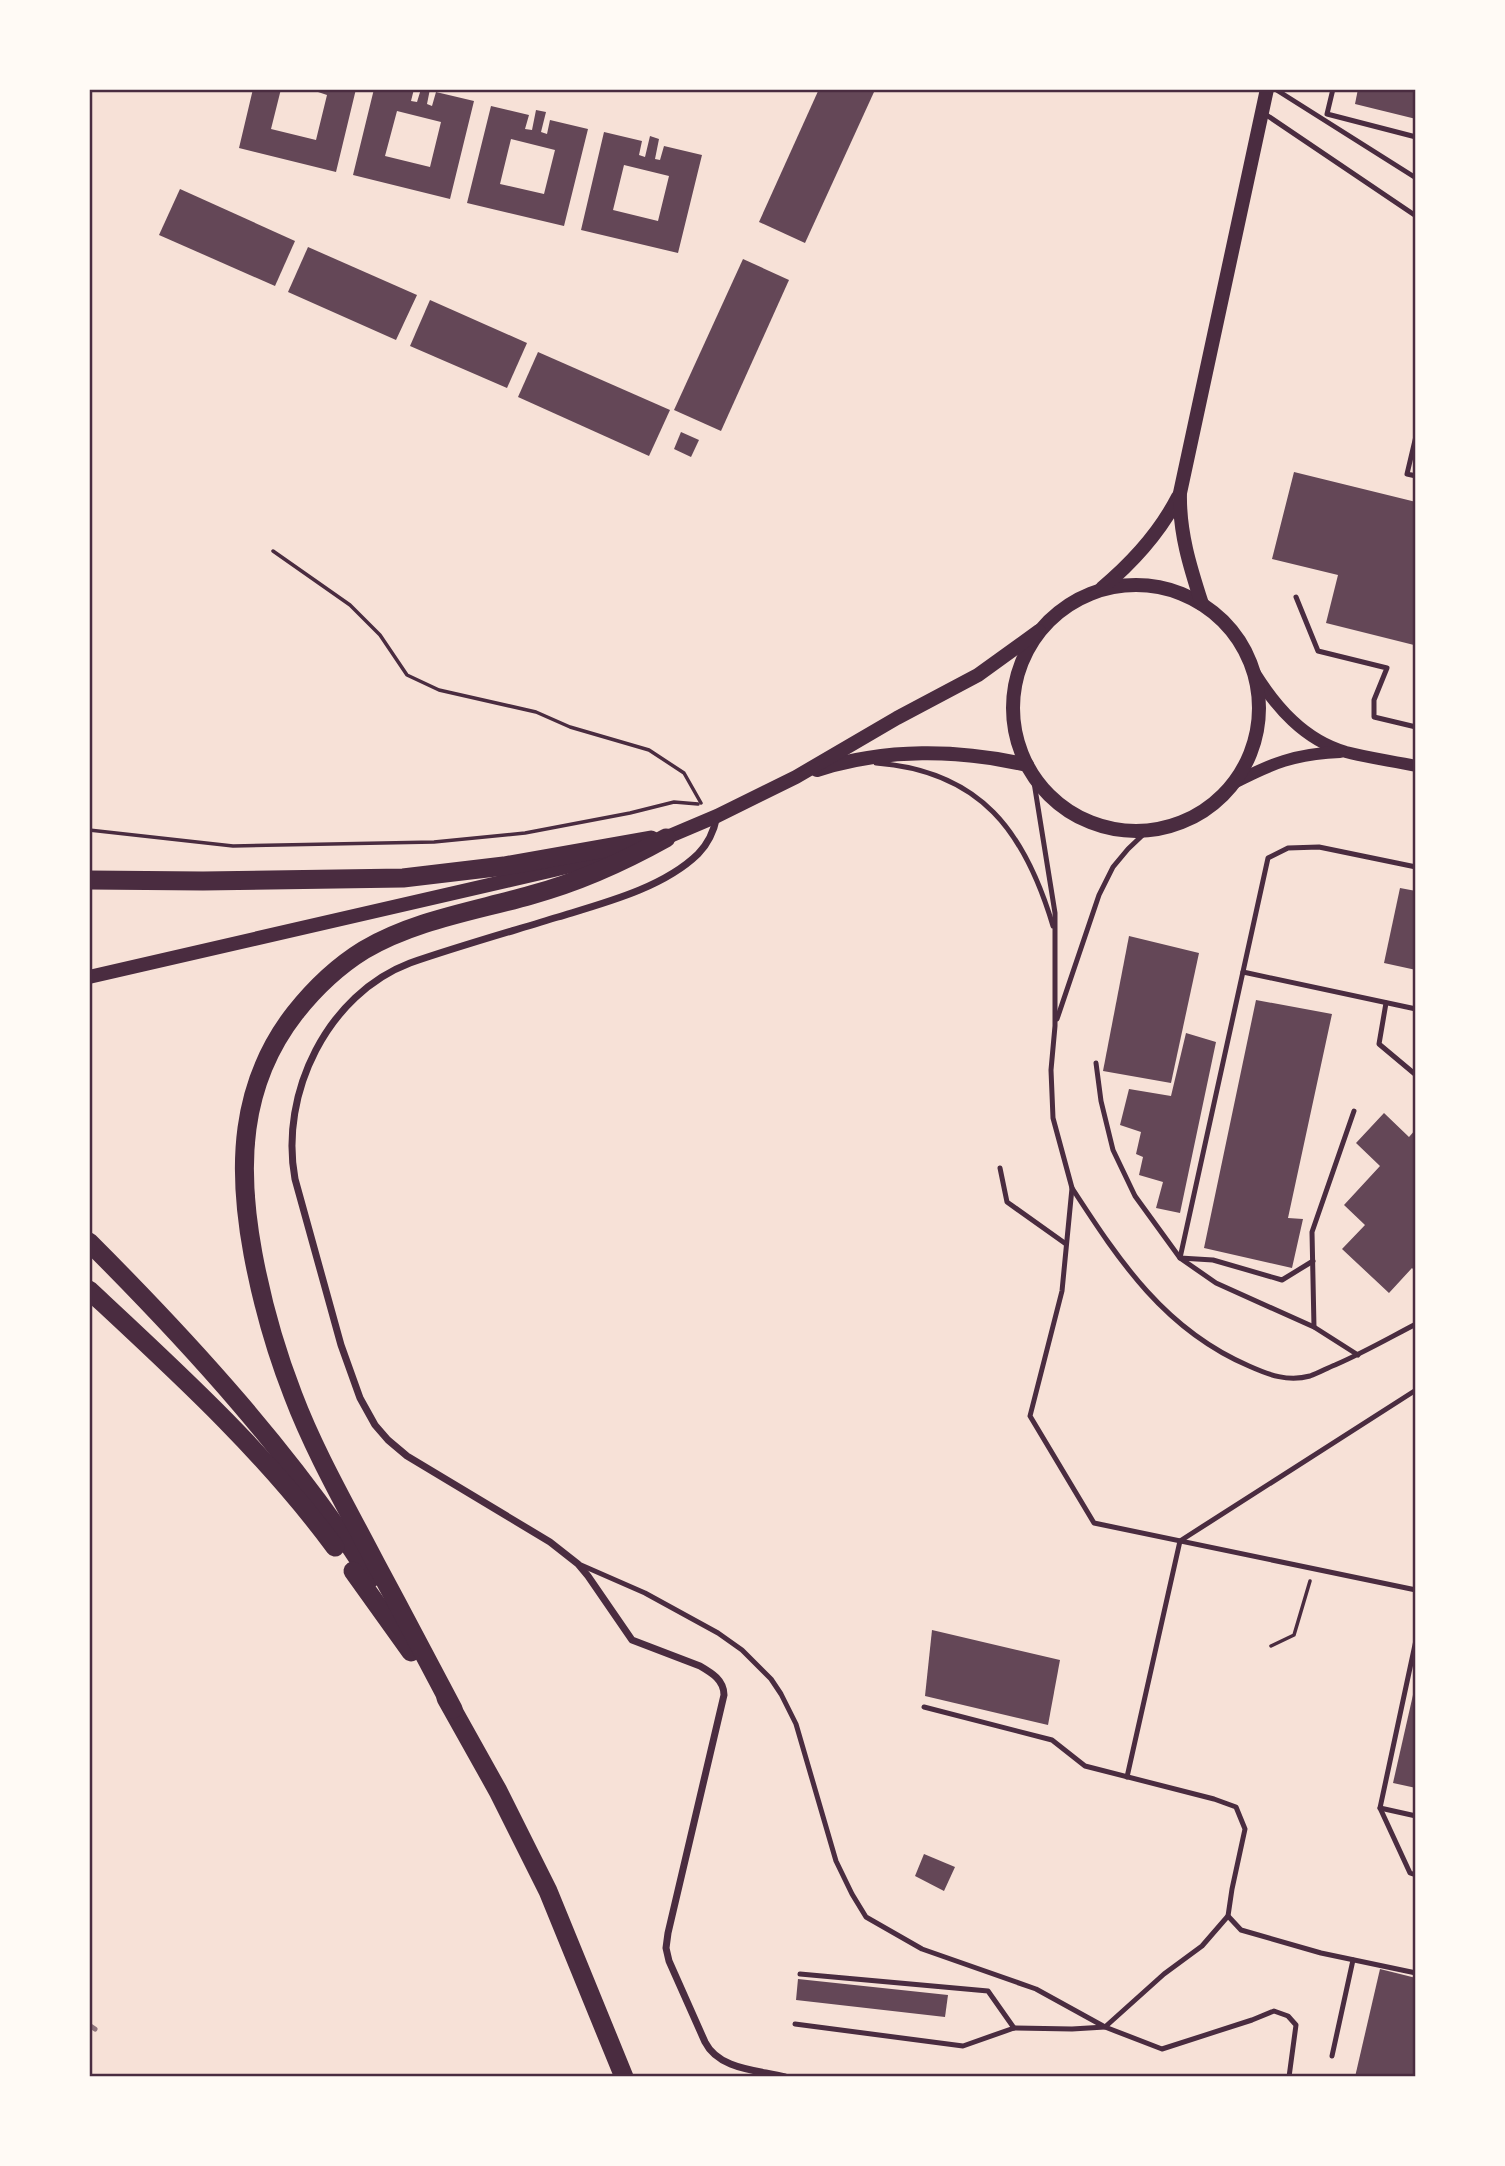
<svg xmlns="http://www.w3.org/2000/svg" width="1505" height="2166" font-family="Signika,sans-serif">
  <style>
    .building { fill: #644757; fill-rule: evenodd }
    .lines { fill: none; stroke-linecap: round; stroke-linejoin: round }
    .path { stroke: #4a2c40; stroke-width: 3.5 }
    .service { stroke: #4a2c40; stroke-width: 5 }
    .minor { stroke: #4a2c40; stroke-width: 7 }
    .tertiary { stroke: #4a2c40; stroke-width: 12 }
    .secondary { stroke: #4a2c40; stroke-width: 14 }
    .trunk { stroke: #4a2c40; stroke-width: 19 }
    .rail { stroke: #8f747c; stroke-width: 5 }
    .neatline { fill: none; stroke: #4a2c40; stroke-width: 2.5 }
  </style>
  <rect width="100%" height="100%" fill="#f7e1d7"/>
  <g class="building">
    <polygon points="253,89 281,89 271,129 316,140 327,95 309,89 356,89 336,172 239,148"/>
    <path d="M374 89H414L411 101 417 102 421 89H430L427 104 432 106 436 92 474 101 450 199 353 175ZM397 111 441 122 430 167 385 156Z"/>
    <polygon points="819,89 868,89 874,92 805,243 759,222"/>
    <polygon points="1358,89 1416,89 1416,119 1355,104"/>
    <path d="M491 106 529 115 525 129 532 130 536 110 546 112 541 132 547 134 550 120 588 129 564 226 467 203ZM511 139 555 150 544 194 500 184Z"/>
    <path d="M604 132 642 141 639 155 645 157 650 136 659 139 655 159 660 160 664 146 702 155 678 253 581 230ZM624 165 669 176 658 221 613 210Z"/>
    <polygon points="180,189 295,241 275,286 159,235"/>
    <polygon points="308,247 417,295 396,340 288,292"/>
    <polygon points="743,259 789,280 721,431 674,410"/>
    <polygon points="430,300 527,343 507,388 410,346"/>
    <polygon points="538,352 670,410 649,456 518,397"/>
    <polygon points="681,432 699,440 691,457 674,449"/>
    <polygon points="1294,472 1416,502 1414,645 1326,623 1338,575 1272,559"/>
    <polygon points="1400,888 1416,891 1416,970 1384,963"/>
    <polygon points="1129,936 1199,953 1171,1083 1103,1071"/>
    <polygon points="1256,1000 1332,1014 1288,1218 1303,1219 1292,1268 1204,1248"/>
    <polygon points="1186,1033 1216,1042 1180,1213 1156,1208 1163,1182 1139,1175 1143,1157 1136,1154 1141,1132 1120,1125 1129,1089 1171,1096"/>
    <polygon points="1384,1113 1409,1137 1416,1129 1416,1272 1412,1268 1389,1293 1342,1249 1365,1225 1344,1205 1380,1166 1356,1143"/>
    <polygon points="932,1630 1060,1660 1048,1725 925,1696"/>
    <polygon points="1415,1686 1416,1686 1416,1788 1393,1783"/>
    <polygon points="924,1854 955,1867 944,1891 915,1876"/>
    <polygon points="1380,1969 1416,1978 1416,2077 1355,2077"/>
    <polygon points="798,1979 948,1995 945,2017 796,2000"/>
  </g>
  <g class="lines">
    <g class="path">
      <polyline points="273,551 350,605 380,635 407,675 439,690 536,712 570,727 649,750 684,773 701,803"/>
      <polyline points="89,830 233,846 434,842 525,833 630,813 674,802 698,804"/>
      <polyline points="1271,1646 1294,1635 1310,1581"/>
    </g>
    <g class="service">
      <polyline points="1275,89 1416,178"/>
      <polyline points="1333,89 1327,114 1416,137"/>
      <polyline points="1265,114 1416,216"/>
      <polyline points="1416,436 1407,474 1416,476"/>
      <polyline points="1296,597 1318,651 1387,668 1374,700 1374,717 1416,727"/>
      <path d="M876 763C981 771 1025 832 1053 926"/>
      <polyline points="1033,776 1055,913 1055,1026 1051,1070 1053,1118 1072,1188 1062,1291 1030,1416 1094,1523 1416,1590"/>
      <polyline points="1243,972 1416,1009"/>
      <polyline points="1386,1003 1379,1044 1416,1075"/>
      <polyline points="1057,1019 1099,895 1113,867 1128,849 1148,830"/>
      <polyline points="1096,1063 1101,1101 1113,1150 1135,1196 1180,1258 1216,1283 1314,1327 1358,1355"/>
      <polyline points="1000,1168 1007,1202 1066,1244"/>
      <path d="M1072 1188C1120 1262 1165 1330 1249 1366 1269 1375 1288 1382 1310 1376 1319 1373 1327 1368 1335 1365 1363 1353 1389 1338 1416 1324"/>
      <polyline points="1313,1261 1282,1280 1213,1260 1180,1258 1268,858 1288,848 1319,847 1416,867"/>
      <polyline points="1314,1327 1312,1232 1354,1111"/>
      <polyline points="581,1565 645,1593 718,1633 742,1650 771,1679 781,1694 796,1724 836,1861 852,1894 866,1917 922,1949 1036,1989 1105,2027 1162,2049 1252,2020 1274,2011 1288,2016 1296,2025 1289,2077"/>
      <polyline points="1416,1640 1380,1808 1410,1873 1416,1875"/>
      <polyline points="924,1707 1052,1740 1085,1766 1214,1799 1236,1807 1245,1829 1232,1889 1228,1916 1241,1930 1321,1953 1416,1973"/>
      <polyline points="1127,1777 1180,1541 1416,1390"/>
      <polyline points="1380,1808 1416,1816"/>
      <polyline points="800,1974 988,1991 1014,2028"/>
      <polyline points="795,2024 963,2046 1014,2028 1072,2029 1105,2027 1164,1974 1202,1946 1228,1916"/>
      <polyline points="1332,2056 1353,1960"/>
    </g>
    <path class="minor" d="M717 816C714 831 709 843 698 854 663 888 604 903 558 917 509 932 459 946 410 963 328 994 279 1093 295 1179L341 1345 360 1398 375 1425 388 1440 407 1456 550 1542 578 1564 588 1576 632 1640 700 1666C712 1673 724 1680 724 1695L668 1933 666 1948 669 1961 705 2042C719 2070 758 2070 785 2077"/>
    <g class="tertiary">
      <path d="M1254 672C1276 707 1304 740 1346 752 1369 758 1393 761 1416 766"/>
      <path d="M1232 784C1272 763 1295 754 1340 752"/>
    </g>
    <g class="secondary">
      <circle cx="1136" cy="708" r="123"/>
      <path d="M1102 588C1133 562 1159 534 1178 497"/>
      <path d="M1202 604C1190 567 1179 532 1180 493L1267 89"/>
      <path d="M817 770C885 748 959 749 1027 765"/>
      <polyline points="658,841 717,816 796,777 897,718 978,675 1039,631"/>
      <polyline points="89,977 554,870 618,854"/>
    </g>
    <g class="trunk">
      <polyline points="89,880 203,881 403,878 504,866 651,840"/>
      <path d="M89 1242C192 1345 292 1455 371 1578"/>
      <path d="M89 1290C176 1371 264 1451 335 1547"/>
      <polyline points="353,1571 411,1652"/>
      <polyline points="446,1698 498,1791 548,1891 624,2077"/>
      <path d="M453 1709C427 1660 402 1612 376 1564 347 1508 315 1453 293 1395 275 1349 262 1302 253 1254 237 1168 239 1085 295 1013 314 989 338 966 364 950 415 920 475 911 531 895 579 882 623 862 666 838"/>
    </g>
    <polyline class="rail" points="89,2025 95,2029"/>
  </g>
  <rect width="1505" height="2166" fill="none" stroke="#fffaf5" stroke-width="182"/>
  <rect x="91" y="91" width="1323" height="1984" class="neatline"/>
</svg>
